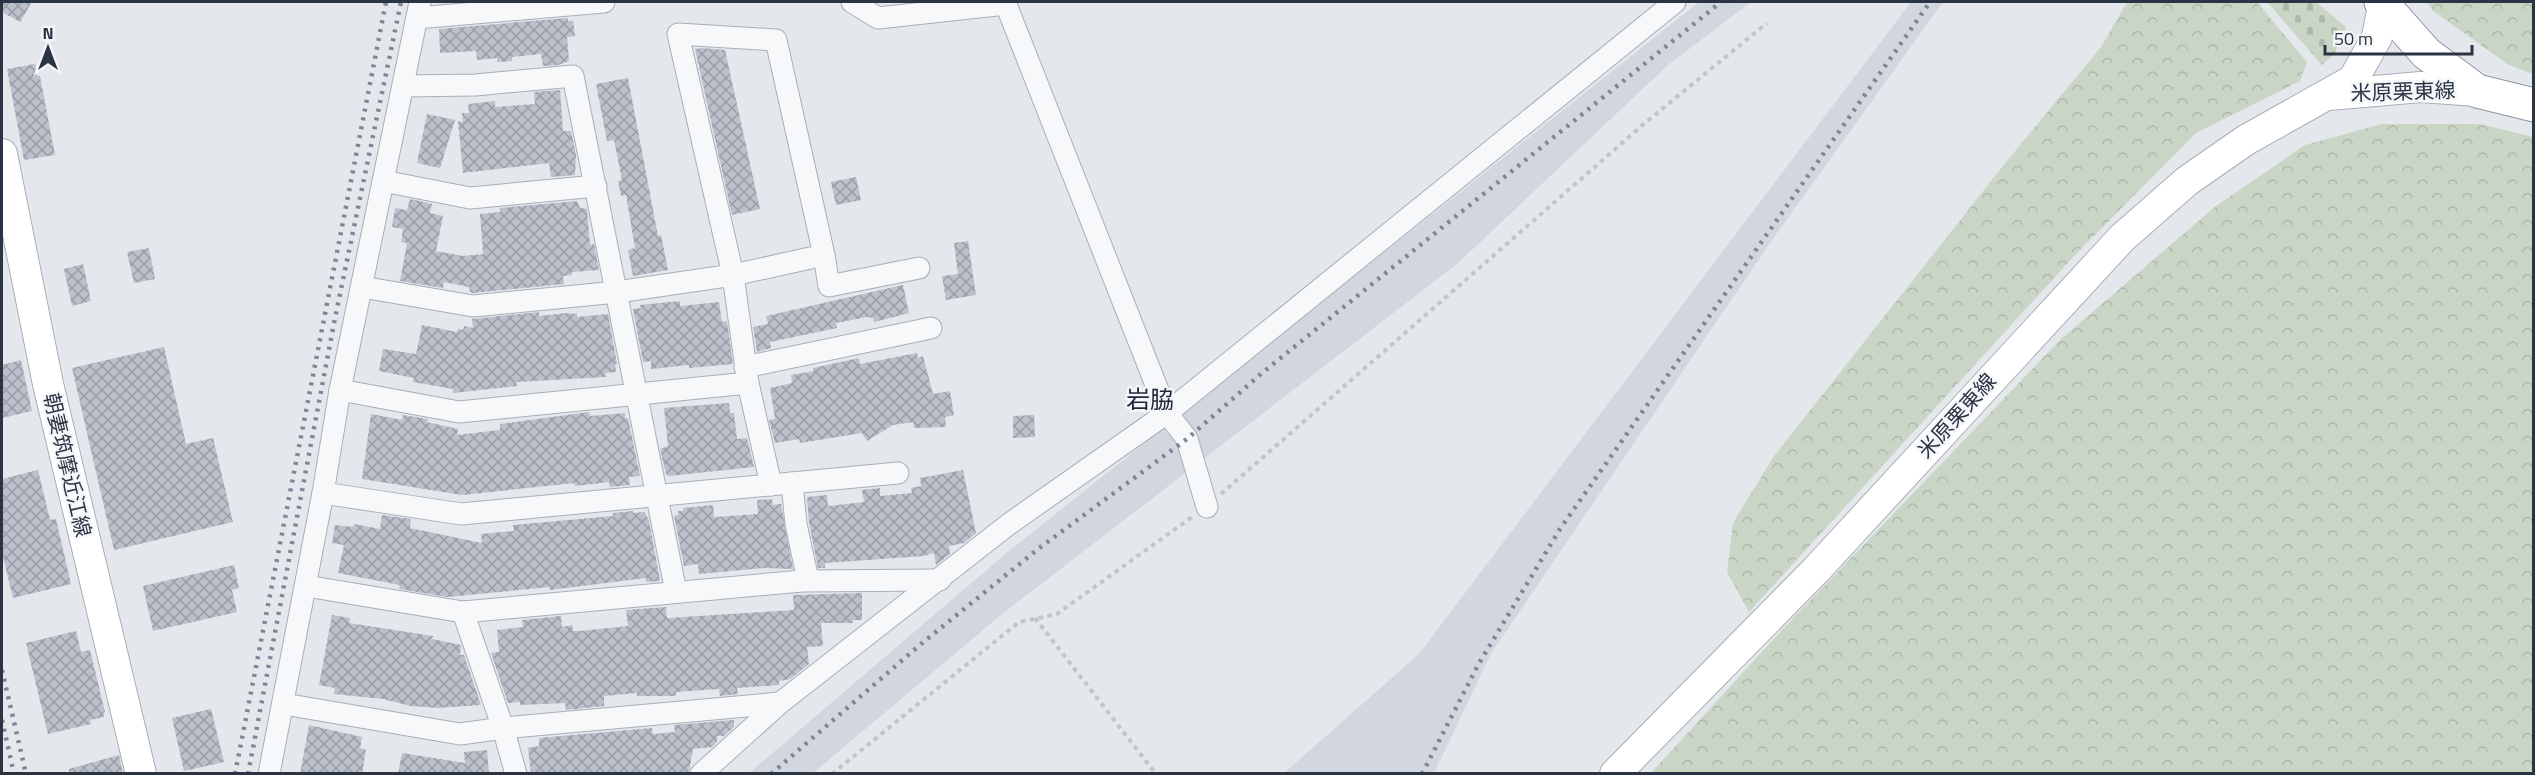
<svg xmlns="http://www.w3.org/2000/svg" width="2535" height="775" font-family="'Titillium Web','Noto Sans JP',sans-serif">
  <style>
    .built { fill: #d2d6de }
    .forest { fill: url(#forest-crowns) }
    .cemetery { fill: url(#cemetery-stones) }
    .building { fill: url(#building-cross-hatch) }
    .lines { fill: none; stroke-linecap: round; stroke-linejoin: round }
    .minor-casing { stroke: #a9aeb7; stroke-width: 23 }
    .secondary-casing { stroke: #a9aeb7; stroke-width: 32 }
    .trunk-casing { stroke: #8b94a3; stroke-width: 35 }
    .path { stroke: #c2c5cb; stroke-width: 4; stroke-dasharray: 4.5 4.5; stroke-linecap: butt }
    .minor { stroke: #f7f8fa; stroke-width: 21 }
    .secondary { stroke: #fff; stroke-width: 30 }
    .trunk { stroke: #fff; stroke-width: 33 }
    .rail { stroke: #7d8696; stroke-width: 4.5; stroke-dasharray: 3 6; stroke-linecap: butt }
    .labels { text-anchor: middle; stroke-width: 5; stroke-linejoin: round; paint-order: stroke }
    .street-label { font-size: 21px; fill: #2b3445; stroke: #f4f6f9 }
    .quarter-label { font-size: 24px; fill: #1d2536; stroke: #f4f6f9 }
  </style>
  <defs>
    <pattern id="forest-crowns" width="20" height="18" patternUnits="userSpaceOnUse" patternTransform="scale(1.5)"><rect width="20" height="18" fill="#c9d6c5"/><path d="M2 6a3 3 0 1 1 6 0M12 15a3 3 0 1 1 6 0" fill="none" stroke="#adb8ab"/></pattern>
    <pattern id="cemetery-stones" width="16" height="16" patternUnits="userSpaceOnUse" patternTransform="scale(1.5)"><rect width="16" height="16" fill="#c9d6c5"/><path d="M2 7V4a2 2 0 0 1 4 0v3zM10 15v-3a2 2 0 0 1 4 0v3z" fill="#adb8ab"/></pattern>
    <pattern id="building-cross-hatch" width="8" height="8" patternUnits="userSpaceOnUse" patternTransform="scale(1.5)"><rect width="8" height="8" fill="#bbc0ca"/><path d="M0 0l8 8M0 8l8-8" fill="none" stroke="#989da6"/></pattern>
  </defs>
  <rect width="100%" height="100%" fill="#e4e7ec"/>
  <g class="built">
    <polygon points="1699,2 1751,2 1668,65 1457,264 1002,614 813,773 748,774 1009,551"/>
    <polygon points="1911,2 1943,2 1772,240 1492,652 1434,773 1284,773 1419,654"/>
  </g>
  <g class="forest">
    <polygon points="2127,2 2257,2 2307,62 2300,81 2196,133 2076,254 1749,612 1727,572 1733,523 1774,456 2003,166 2101,47"/>
    <polygon points="2427,2 2533,2 2533,74 2509,65 2433,11"/>
    <polygon points="2382,124 2480,124 2533,137 2533,773 1651,773 1783,629 2060,340 2216,206 2305,145"/>
  </g>
  <polygon class="cemetery" points="2267,2 2316,2 2346,27 2335,53 2322,65"/>
  <g class="building">
    <polygon points="2,2 32,2 20,22 2,12"/>
    <polygon points="568,18 568,21 573,21 575,36 567,37 569,61 558,65 543,66 541,54 512,57 512,61 497,62 497,58 477,60 476,51 440,53 439,29"/>
    <polygon points="701,48 725,50 760,209 732,215 695,49"/>
    <polygon points="35,64 37,76 40,76 55,155 24,160 7,69"/>
    <polygon points="628,78 658,236 661,235 668,270 633,276 628,250 635,248 626,195 621,196 618,181 622,180 614,140 607,141 596,84"/>
    <polygon points="560,90 563,131 571,131 576,155 575,175 551,177 549,163 463,173 458,121 463,122 462,113 469,113 468,104 495,101 495,107 535,104 534,92"/>
    <polygon points="427,114 455,120 440,168 417,163"/>
    <polygon points="856,177 861,200 836,205 831,182"/>
    <polygon points="410,199 432,204 430,213 443,216 436,251 463,256 483,254 480,214 500,212 500,208 577,201 580,208 587,209 590,245 594,244 599,270 572,272 572,275 563,276 564,284 473,293 470,292 469,287 444,282 443,288 400,281 407,243 401,242 403,229 392,227 395,208 407,210"/>
    <polygon points="968,241 976,295 946,300 942,276 958,274 954,243"/>
    <polygon points="149,248 155,279 134,283 127,252"/>
    <polygon points="83,264 91,301 72,306 64,269"/>
    <polygon points="903,285 909,313 874,322 873,318 867,317 836,323 837,328 770,342 771,348 757,352 753,327 768,324 766,316"/>
    <polygon points="680,301 680,306 719,302 722,322 727,321 733,364 689,368 689,365 651,369 651,361 643,362 633,309 641,308 640,305"/>
    <polygon points="539,312 539,316 567,313 577,314 577,317 608,314 617,364 615,364 616,372 605,373 606,377 516,382 517,386 453,393 453,389 413,382 414,378 379,371 383,349 416,354 422,325 457,332 458,329 463,330 464,326 473,328 472,319"/>
    <polygon points="164,347 186,444 213,438 233,522 114,550 72,368"/>
    <polygon points="917,353 918,358 923,356 933,394 950,391 954,415 945,417 946,427 914,428 913,422 893,425 867,441 862,433 800,443 799,439 775,443 769,420 775,419 770,388 792,383 791,375 814,371 813,368 859,358 860,364"/>
    <polygon points="21,360 32,411 2,418 2,365"/>
    <polygon points="729,403 730,413 734,413 737,439 747,438 754,467 669,476 666,474 660,449 668,446 664,408"/>
    <polygon points="589,412 590,416 625,413 625,419 628,418 640,476 629,477 630,485 610,487 609,482 575,486 575,483 462,495 362,479 371,414 402,420 403,415 428,419 427,422 458,429 457,435 500,430 500,424"/>
    <polygon points="1034,415 1035,437 1013,438 1013,416"/>
    <polygon points="38,470 50,520 56,519 71,584 13,598 2,553 2,479"/>
    <polygon points="963,470 976,533 964,543 949,546 950,554 936,565 934,553 924,556 825,563 825,568 818,568 809,522 807,497 827,495 828,506 864,502 862,490 880,488 880,496 912,493 911,488 921,486 920,478"/>
    <polygon points="772,499 773,505 781,504 793,569 765,568 699,574 698,564 684,566 674,516 678,515 678,511 683,511 683,508 713,505 714,517 758,514 757,500"/>
    <polygon points="633,511 633,513 644,512 649,520 660,581 646,582 646,578 550,590 550,587 448,597 399,589 400,585 338,573 344,545 332,543 335,525 353,527 354,524 380,529 382,515 411,519 410,528 482,543 481,534 514,531 513,525 613,516 613,513"/>
    <polygon points="234,565 239,588 232,590 237,612 153,631 143,586"/>
    <polygon points="862,593 862,620 853,620 853,623 821,623 823,646 807,647 809,664 790,679 779,681 779,685 737,688 738,694 720,696 719,689 676,692 676,696 637,696 637,693 604,696 604,706 566,710 565,703 520,705 520,702 508,703 491,653 499,652 497,630 523,627 522,620 561,616 562,627 572,625 573,631 580,631 628,626 626,610 666,607 667,618 762,612 794,610 793,595"/>
    <polygon points="332,615 350,618 349,623 433,636 432,639 461,645 460,655 464,655 481,705 438,708 411,706 383,699 334,694 335,688 319,685"/>
    <polygon points="76,631 81,652 90,650 105,712 103,713 104,717 90,720 91,724 48,734 26,643"/>
    <polygon points="211,709 224,762 184,771 172,718"/>
    <polygon points="734,720 734,727 724,736 717,736 717,742 712,747 693,749 689,772 531,774 528,748 539,746 539,738 652,728 653,734 675,732 674,725"/>
    <polygon points="309,725 362,737 360,748 366,750 362,774 300,774"/>
    <polygon points="487,750 489,774 398,774 402,753 465,763 464,752"/>
    <polygon points="119,755 123,774 69,774 69,769"/>
  </g>
  <g class="lines">
    <defs>
      <g id="minor">
        <polyline points="852,2 878,18 1006,4"/>
        <polyline points="1005,2 1167,413 1187,439 1207,507"/>
        <polyline points="417,18 604,2"/>
        <polyline points="404,86 475,85 573,76 676,592"/>
        <polyline points="383,181 470,198 596,186"/>
        <polyline points="824,255 829,286 919,268"/>
        <polyline points="362,287 473,306 617,292 733,275 824,255 776,40 678,34 733,275 748,383 771,485"/>
        <polyline points="745,367 931,328"/>
        <polyline points="340,390 459,412 748,383"/>
        <polyline points="792,483 796,524 808,580"/>
        <polyline points="323,493 461,514 898,473"/>
        <polyline points="306,586 463,612 802,581 940,580"/>
        <polyline points="463,612 503,728 516,774"/>
        <polyline points="284,704 460,734 503,728 780,703"/>
        <polyline points="269,774 323,493 340,390 420,2"/>
        <polyline points="701,774 780,703 1009,524 1167,413 1675,2"/>
      </g>
      <g id="secondary">
        <polyline points="2329,95 2421,87 2477,91"/>
        <polyline points="2,154 48,384 141,774"/>
        <polyline points="1615,774 1817,569 2122,238 2187,181 2246,140 2353,80 2377,37 2383,6"/>
      </g>
      <polyline id="trunk" points="2381,2 2426,53 2477,91 2534,105"/>
    </defs>
    <use href="#minor" class="minor-casing"/>
    <use href="#secondary" class="secondary-casing"/>
    <use href="#trunk" class="trunk-casing"/>
    <g class="path">
      <polyline points="1221,494 1645,123 1767,23"/>
      <polyline points="1035,618 1156,774"/>
      <polyline points="832,774 1019,622 1057,614 1192,517"/>
    </g>
    <use href="#minor" class="minor"/>
    <use href="#secondary" class="secondary"/>
    <use href="#trunk" class="trunk"/>
    <g class="rail">
      <polyline points="2,670 26,774"/>
      <polyline points="2,720 14,774"/>
      <polyline points="235,774 386,2"/>
      <polyline points="248,774 335,318 401,2"/>
      <polyline points="771,774 921,644 1038,549 1187,439 1262,373 1721,2"/>
      <polyline points="1422,774 1478,665 1560,529 1930,2"/>
    </g>
  </g>
  <g class="labels">
    <g class="street-label">
      <text transform="translate(2403 92) rotate(-2)" y="7">米原栗東線</text>
      <text transform="translate(1957 416) rotate(-48)" y="7">米原栗東線</text>
      <text transform="translate(67 465) rotate(77)" y="7">朝妻筑摩近江線</text>
    </g>
    <g class="quarter-label">
      <text x="1150" y="408">岩脇</text>
    </g>
  </g>
  <rect width="2535" height="775" fill="none" stroke="#2b3445" stroke-width="6"/>
  <g transform="translate(48 48)" stroke="#f4f6f9" stroke-width="4.5" paint-order="stroke">
  <path d="M0-4.5L10 22L0 15L-10 22Z" fill="#2b3445"/>
  <text y="-9" font-size="16" font-weight="bold" text-anchor="middle" fill="#2b3445">N</text>
  </g>
  <path d="M2325 45v9h147v-9" fill="none" stroke="#2b3445" stroke-width="3"/>
  <text x="2334" y="45" font-size="18" fill="#2b3445" stroke="#f4f6f9" stroke-width="4.5" paint-order="stroke">50 m</text>
</svg>
